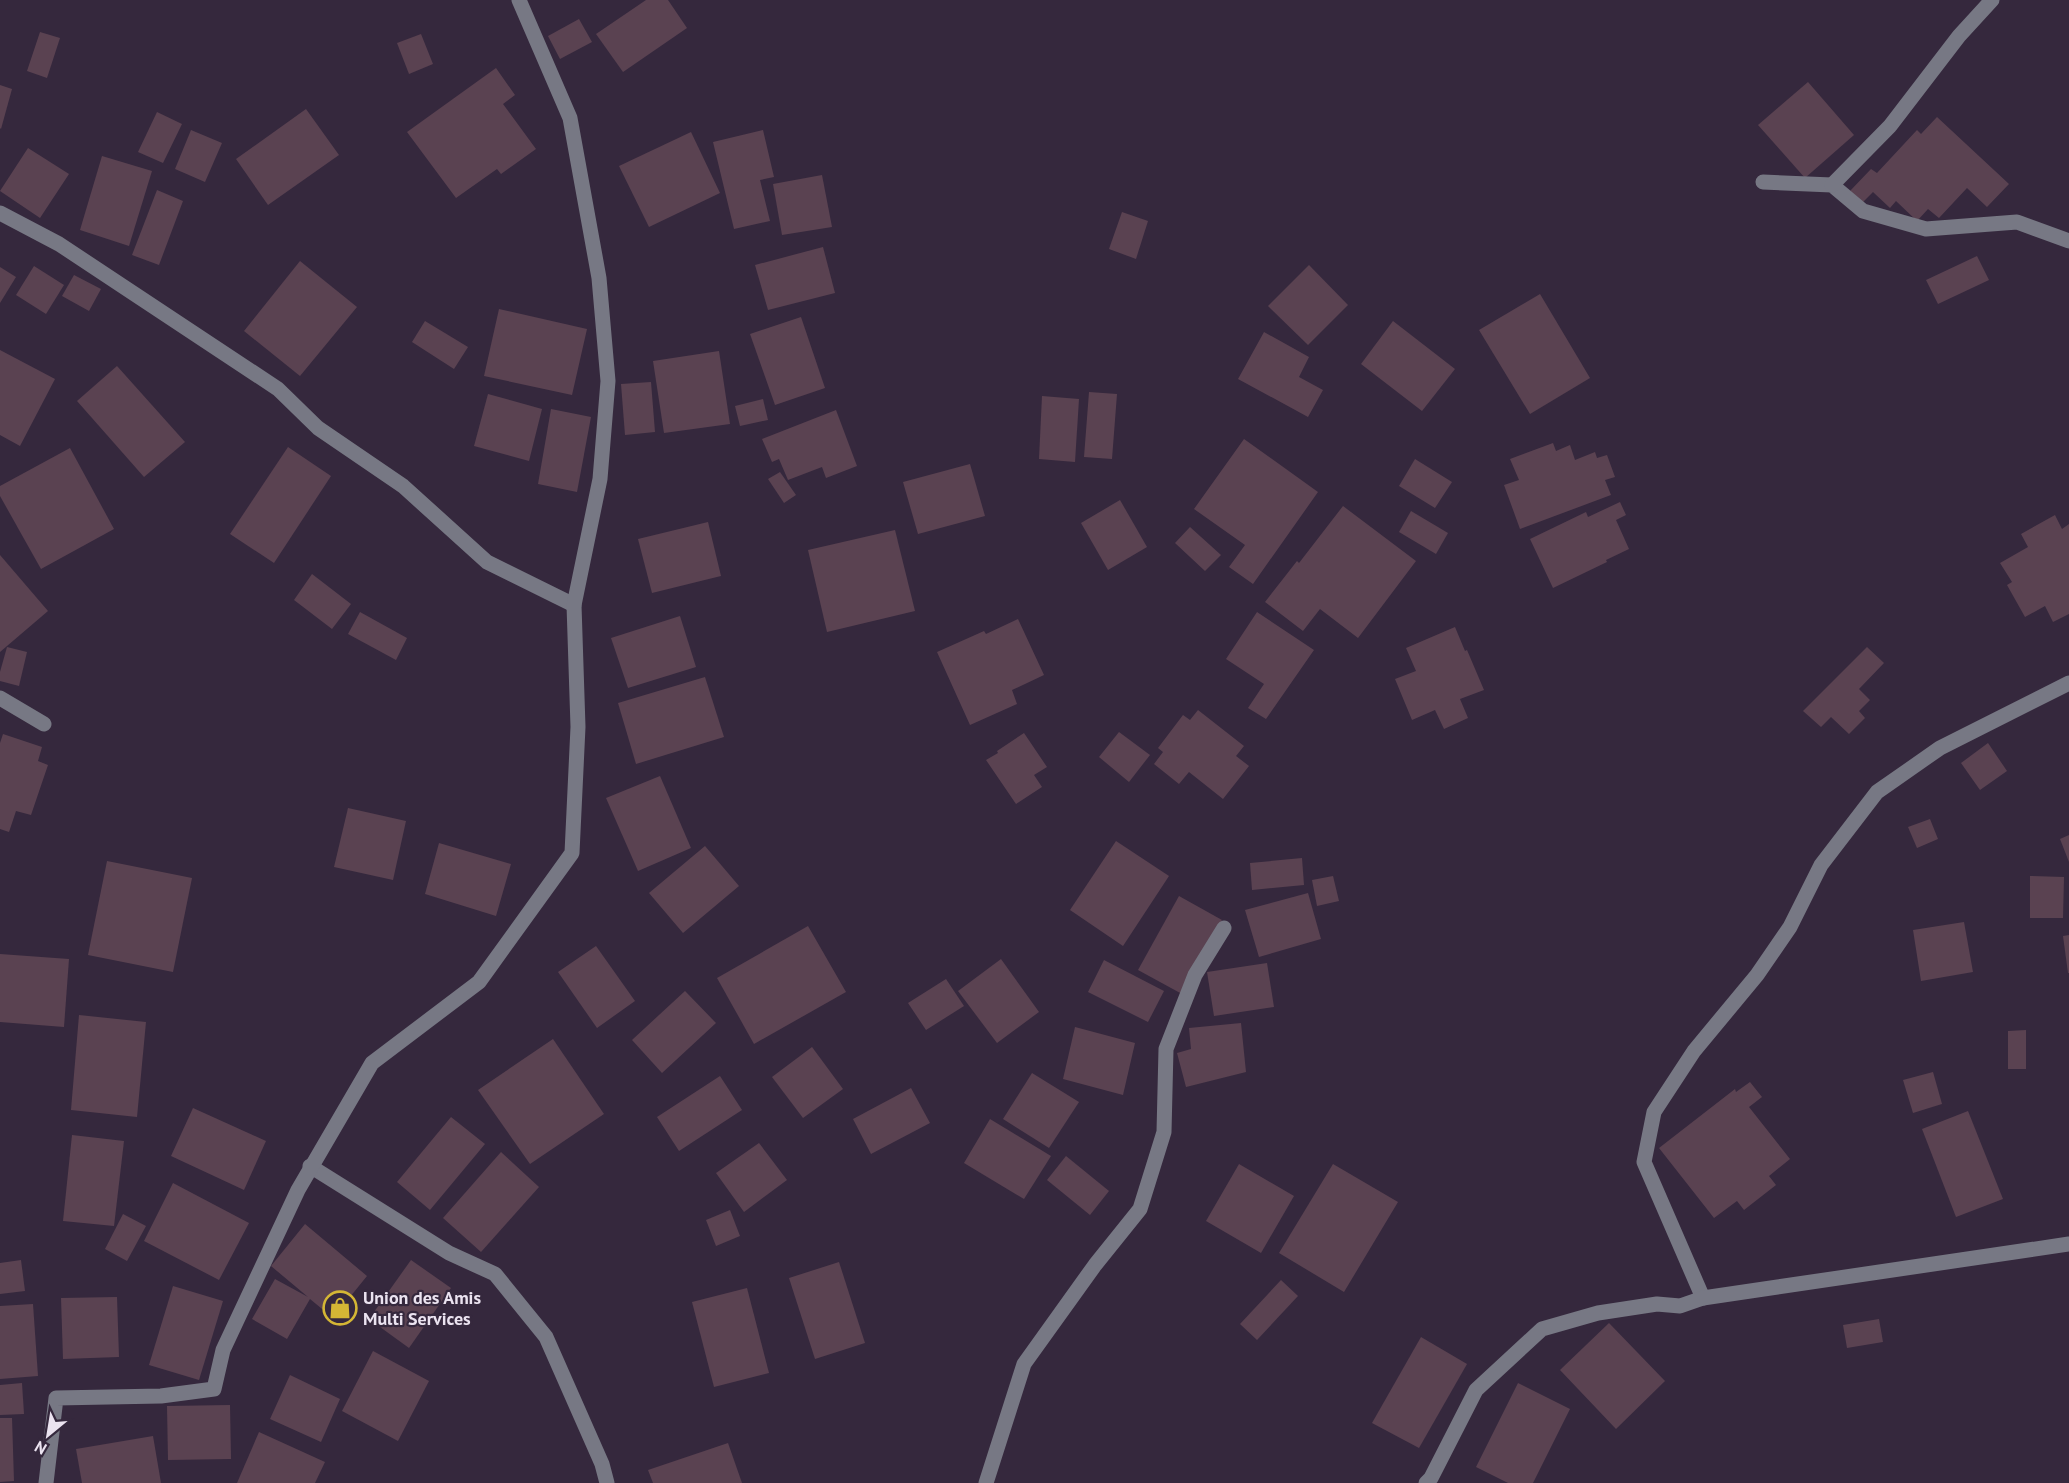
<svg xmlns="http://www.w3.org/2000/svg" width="2069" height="1483" font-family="'PT Sans',sans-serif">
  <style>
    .building { fill: #5a4251 }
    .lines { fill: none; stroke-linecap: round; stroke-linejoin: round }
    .minor { stroke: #777884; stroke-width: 15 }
    .labels { text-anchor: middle; stroke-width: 4.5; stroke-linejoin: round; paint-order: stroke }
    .poi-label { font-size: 18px; font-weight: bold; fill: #ebe3f0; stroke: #35283d; text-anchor: start }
  </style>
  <rect width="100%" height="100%" fill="#35283d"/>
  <g class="building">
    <polygon points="646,0 668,0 687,28 623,72 596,34"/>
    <polygon points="579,19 592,42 560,59 548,36"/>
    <polygon points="40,32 60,38 47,78 27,71"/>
    <polygon points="421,34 433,64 409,74 397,43"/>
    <polygon points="496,68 515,95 503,104 536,149 501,174 497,169 456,198 407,132"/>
    <polygon points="1808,82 1854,135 1805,178 1758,125"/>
    <polygon points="0,85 12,89 1,129 0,128"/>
    <polygon points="306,109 339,155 268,205 236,159"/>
    <polygon points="157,112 182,124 163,163 138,152"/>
    <polygon points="1937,117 2009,184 1987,207 1967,188 1939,218 1928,209 1917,221 1896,201 1890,208 1873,192 1863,202 1850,191 1871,169 1877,173 1917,130 1921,134"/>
    <polygon points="191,130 222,143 205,182 175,169"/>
    <polygon points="763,130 774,177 760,180 770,221 734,229 713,142"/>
    <polygon points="691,132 720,193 649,227 619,166"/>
    <polygon points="28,148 69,174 40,218 0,191"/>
    <polygon points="102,156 152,171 129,246 80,230"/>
    <polygon points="822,175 832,227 782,235 773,184"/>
    <polygon points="157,190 183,201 159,265 132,255"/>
    <polygon points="1122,212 1148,221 1136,259 1109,249"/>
    <polygon points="823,247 835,293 768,310 755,265"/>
    <polygon points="1977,256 1989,280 1938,304 1926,280"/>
    <polygon points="300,261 357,307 300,376 244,331"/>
    <polygon points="1309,265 1348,305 1308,345 1268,306"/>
    <polygon points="34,266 64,285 46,314 16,295"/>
    <polygon points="0,267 16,277 0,303"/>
    <polygon points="74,275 101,289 89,311 62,296"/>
    <polygon points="1540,294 1590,378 1530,414 1479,330"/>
    <polygon points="499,309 587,329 572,395 484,376"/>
    <polygon points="801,317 825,388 775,405 750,334"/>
    <polygon points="425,321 468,347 454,369 412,342"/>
    <polygon points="1393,321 1455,369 1422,411 1361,364"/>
    <polygon points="1264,332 1309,357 1299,377 1323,390 1308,417 1238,379"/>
    <polygon points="0,350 55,379 20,446 0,435"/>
    <polygon points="719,351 730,424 664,433 653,361"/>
    <polygon points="117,366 185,442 144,477 77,401"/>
    <polygon points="651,382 655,432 625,435 621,384"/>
    <polygon points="1089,392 1117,394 1112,459 1084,457"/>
    <polygon points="488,394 542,409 529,461 474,446"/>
    <polygon points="1042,396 1079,399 1075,462 1039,459"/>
    <polygon points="763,399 768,420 740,426 735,406"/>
    <polygon points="551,409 591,417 577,492 538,484"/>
    <polygon points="836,410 857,466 826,478 822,467 788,480 779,459 772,462 762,439"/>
    <polygon points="1244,439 1318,492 1253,584 1229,567 1245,545 1194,509"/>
    <polygon points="1553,443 1556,451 1570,445 1575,460 1595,452 1597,458 1607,455 1615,477 1605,480 1611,495 1520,529 1504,485 1519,480 1510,459"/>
    <polygon points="288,447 331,476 274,563 230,534"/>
    <polygon points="70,448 114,529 41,569 0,496 0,486"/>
    <polygon points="1415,459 1452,482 1435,508 1399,486"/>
    <polygon points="970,464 985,516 918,534 903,482"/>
    <polygon points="780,472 796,495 784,503 768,479"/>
    <polygon points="1120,500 1147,547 1108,570 1081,523"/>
    <polygon points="1620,502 1626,515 1616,520 1629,549 1606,560 1607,562 1553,588 1530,539 1586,512 1588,517"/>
    <polygon points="1343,506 1416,561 1358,638 1320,609 1303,631 1265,602 1297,561 1299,563"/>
    <polygon points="1411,511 1448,533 1436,554 1399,532"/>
    <polygon points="2055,515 2062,529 2069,524 2069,614 2053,622 2045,606 2025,617 2007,585 2012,582 2000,563 2028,547 2021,534"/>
    <polygon points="708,522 721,576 652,593 638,539"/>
    <polygon points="1190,527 1221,555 1205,571 1175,543"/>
    <polygon points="895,530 915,611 827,632 808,550"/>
    <polygon points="0,555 48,611 0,652"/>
    <polygon points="312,574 351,604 332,629 294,600"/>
    <polygon points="360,612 407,638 396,660 348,634"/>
    <polygon points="1257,612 1314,650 1266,719 1248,708 1264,684 1226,659"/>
    <polygon points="680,616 696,667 628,688 611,638"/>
    <polygon points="1018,619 1044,675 1012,690 1017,704 970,725 937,652 984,631 986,634"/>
    <polygon points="1455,627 1465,651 1467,650 1484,690 1460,699 1468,718 1444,729 1435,710 1412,720 1395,679 1416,671 1406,648"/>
    <polygon points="7,647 27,652 19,686 0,681 0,672"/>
    <polygon points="1867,647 1884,663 1859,689 1870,700 1859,711 1865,718 1849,734 1831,717 1821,727 1803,711"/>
    <polygon points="705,677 724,737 636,764 618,703"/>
    <polygon points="1198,710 1244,746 1236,756 1249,766 1223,799 1189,772 1179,784 1154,764 1163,752 1158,748 1183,715 1190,720"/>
    <polygon points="1119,732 1150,755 1129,782 1099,757"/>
    <polygon points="1024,733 1047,767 1034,775 1042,787 1016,804 986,760 998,753 997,751"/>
    <polygon points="3,734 42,747 38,761 48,765 31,815 16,811 9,832 0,829 0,743"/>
    <polygon points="1988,743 2007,771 1980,790 1961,763"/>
    <polygon points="660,776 691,848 638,871 606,798"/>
    <polygon points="348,808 406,821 393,880 334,867"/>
    <polygon points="1930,819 1938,839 1917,848 1908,827"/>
    <polygon points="2069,835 2069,862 2060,839"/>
    <polygon points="1116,841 1169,876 1123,946 1070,910"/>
    <polygon points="439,843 511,864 496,916 425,894"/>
    <polygon points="705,846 739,886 683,933 649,893"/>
    <polygon points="1302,858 1304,885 1252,890 1250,863"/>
    <polygon points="107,861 192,878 173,972 88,955"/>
    <polygon points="1333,876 1339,901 1317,906 1312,880"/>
    <polygon points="2030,876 2064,877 2063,918 2030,918"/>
    <polygon points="1308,893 1321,939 1259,957 1245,910"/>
    <polygon points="1179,896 1222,920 1182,994 1138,970"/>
    <polygon points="1964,922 1973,972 1921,981 1913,930"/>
    <polygon points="808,926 846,992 754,1044 717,978"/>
    <polygon points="2069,935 2069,973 2068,973 2063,936"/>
    <polygon points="596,946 635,1001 597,1028 558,972"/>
    <polygon points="0,954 69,959 64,1027 0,1022"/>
    <polygon points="1001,959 1039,1012 997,1043 958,991"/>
    <polygon points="1104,960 1164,991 1148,1022 1088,992"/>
    <polygon points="1267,963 1274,1007 1214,1016 1207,972"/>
    <polygon points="946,979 964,1006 926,1030 908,1003"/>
    <polygon points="685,991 716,1023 662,1073 632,1040"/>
    <polygon points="79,1015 146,1022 137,1117 71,1110"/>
    <polygon points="1241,1023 1246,1072 1186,1087 1177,1053 1191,1049 1189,1028"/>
    <polygon points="1075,1027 1135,1043 1123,1095 1063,1079"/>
    <polygon points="2026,1030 2026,1069 2008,1069 2008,1031"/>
    <polygon points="553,1039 604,1114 530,1164 478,1090"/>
    <polygon points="812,1047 843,1089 803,1118 772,1077"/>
    <polygon points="1933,1072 1942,1104 1913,1113 1903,1080"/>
    <polygon points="1032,1073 1079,1102 1049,1148 1003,1119"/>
    <polygon points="720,1076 742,1110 679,1151 657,1117"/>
    <polygon points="1750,1082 1762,1097 1749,1107 1790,1159 1769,1176 1776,1185 1744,1210 1737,1201 1714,1218 1659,1148 1735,1089 1736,1092"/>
    <polygon points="911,1088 930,1123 871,1154 853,1119"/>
    <polygon points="193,1108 266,1141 244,1190 171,1156"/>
    <polygon points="1968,1111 2003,1199 1956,1217 1922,1129"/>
    <polygon points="451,1117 485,1144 430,1210 397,1182"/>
    <polygon points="990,1119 1051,1156 1024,1199 964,1163"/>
    <polygon points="72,1135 124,1141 114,1226 63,1221"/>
    <polygon points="759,1143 787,1180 744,1212 716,1173"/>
    <polygon points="501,1152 539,1187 481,1252 443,1218"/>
    <polygon points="1066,1156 1109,1191 1090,1215 1047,1180"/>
    <polygon points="1239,1164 1294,1196 1261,1253 1206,1221"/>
    <polygon points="1333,1164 1398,1202 1344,1292 1279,1253"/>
    <polygon points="173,1183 249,1223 219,1280 144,1241"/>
    <polygon points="730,1210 740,1236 716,1246 706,1220"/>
    <polygon points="123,1214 146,1226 127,1261 105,1249"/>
    <polygon points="305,1224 367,1276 333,1318 310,1299 287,1339 252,1319 275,1279 308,1297 271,1266"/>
    <polygon points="21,1260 25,1291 0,1294 0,1263"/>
    <polygon points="411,1260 451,1288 409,1348 369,1319"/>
    <polygon points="839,1262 865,1343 815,1359 789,1278"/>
    <polygon points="1281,1280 1298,1296 1257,1340 1240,1324"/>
    <polygon points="173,1286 223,1301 199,1380 149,1365"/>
    <polygon points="747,1288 769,1373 714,1387 692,1302"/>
    <polygon points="117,1297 119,1357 63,1359 61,1298"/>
    <polygon points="33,1304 38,1376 0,1379 0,1306"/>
    <polygon points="1879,1319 1883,1342 1847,1348 1843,1325"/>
    <polygon points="1609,1323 1665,1381 1616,1429 1560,1370"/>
    <polygon points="1421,1337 1467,1364 1419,1448 1372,1423"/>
    <polygon points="373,1351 429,1381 398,1441 342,1411"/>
    <polygon points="290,1375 340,1399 321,1442 270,1419"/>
    <polygon points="22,1383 24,1414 0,1415 0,1385"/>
    <polygon points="1518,1383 1570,1409 1533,1483 1508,1483 1476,1467"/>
    <polygon points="230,1405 231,1459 168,1460 167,1406"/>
    <polygon points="0,1418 12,1418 14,1481 0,1482"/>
    <polygon points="259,1432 325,1462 315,1483 237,1483"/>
    <polygon points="153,1436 161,1483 82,1483 76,1449"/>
    <polygon points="728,1443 742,1483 653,1483 648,1470"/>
  </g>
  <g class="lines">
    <g class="minor">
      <polyline points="1763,182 1832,185 1863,211 1926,229 2017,222 2069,241"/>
      <polyline points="1832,185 1890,126 1959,36 1992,0"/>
      <polyline points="0,213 59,244 278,389 318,428 403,486 487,562 574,605"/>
      <polyline points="0,698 44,724"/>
      <polyline points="310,1166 449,1253 495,1274 546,1337 602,1464 607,1483"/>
      <polyline points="1703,1298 1644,1162 1654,1112 1694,1051 1757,975 1790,927 1821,865 1877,792 1940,748 2069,683"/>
      <polyline points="46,1483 56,1398 161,1396 214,1389 223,1350 298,1190 372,1063 479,982 572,853 578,727 574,605 600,479 608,381 599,278 570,118 519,0"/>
      <polyline points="986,1483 1024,1364 1095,1265 1140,1209 1164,1132 1166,1049 1195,975 1224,928"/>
      <polyline points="1426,1483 1431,1478 1476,1390 1542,1329 1598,1313 1657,1304 1680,1306 1703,1298 2069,1244"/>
    </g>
  </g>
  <defs>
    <symbol id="shop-ring" viewBox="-11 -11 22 22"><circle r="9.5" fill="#35283d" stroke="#d4b635" stroke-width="1.5"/><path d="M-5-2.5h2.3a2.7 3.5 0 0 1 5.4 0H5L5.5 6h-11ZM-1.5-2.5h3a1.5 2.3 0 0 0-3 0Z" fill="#d4b635"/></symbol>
  </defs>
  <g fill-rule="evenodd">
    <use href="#shop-ring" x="321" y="1289" width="38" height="38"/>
  </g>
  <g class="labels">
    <g class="poi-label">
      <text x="363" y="1304">Union des Amis<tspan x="363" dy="21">Multi Services</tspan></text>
    </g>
  </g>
  <g transform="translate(48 1435) rotate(210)" stroke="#35283d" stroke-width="4.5" paint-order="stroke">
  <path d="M0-4.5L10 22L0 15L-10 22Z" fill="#ebe3f0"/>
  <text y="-9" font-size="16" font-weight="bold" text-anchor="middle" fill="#ebe3f0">N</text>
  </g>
</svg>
